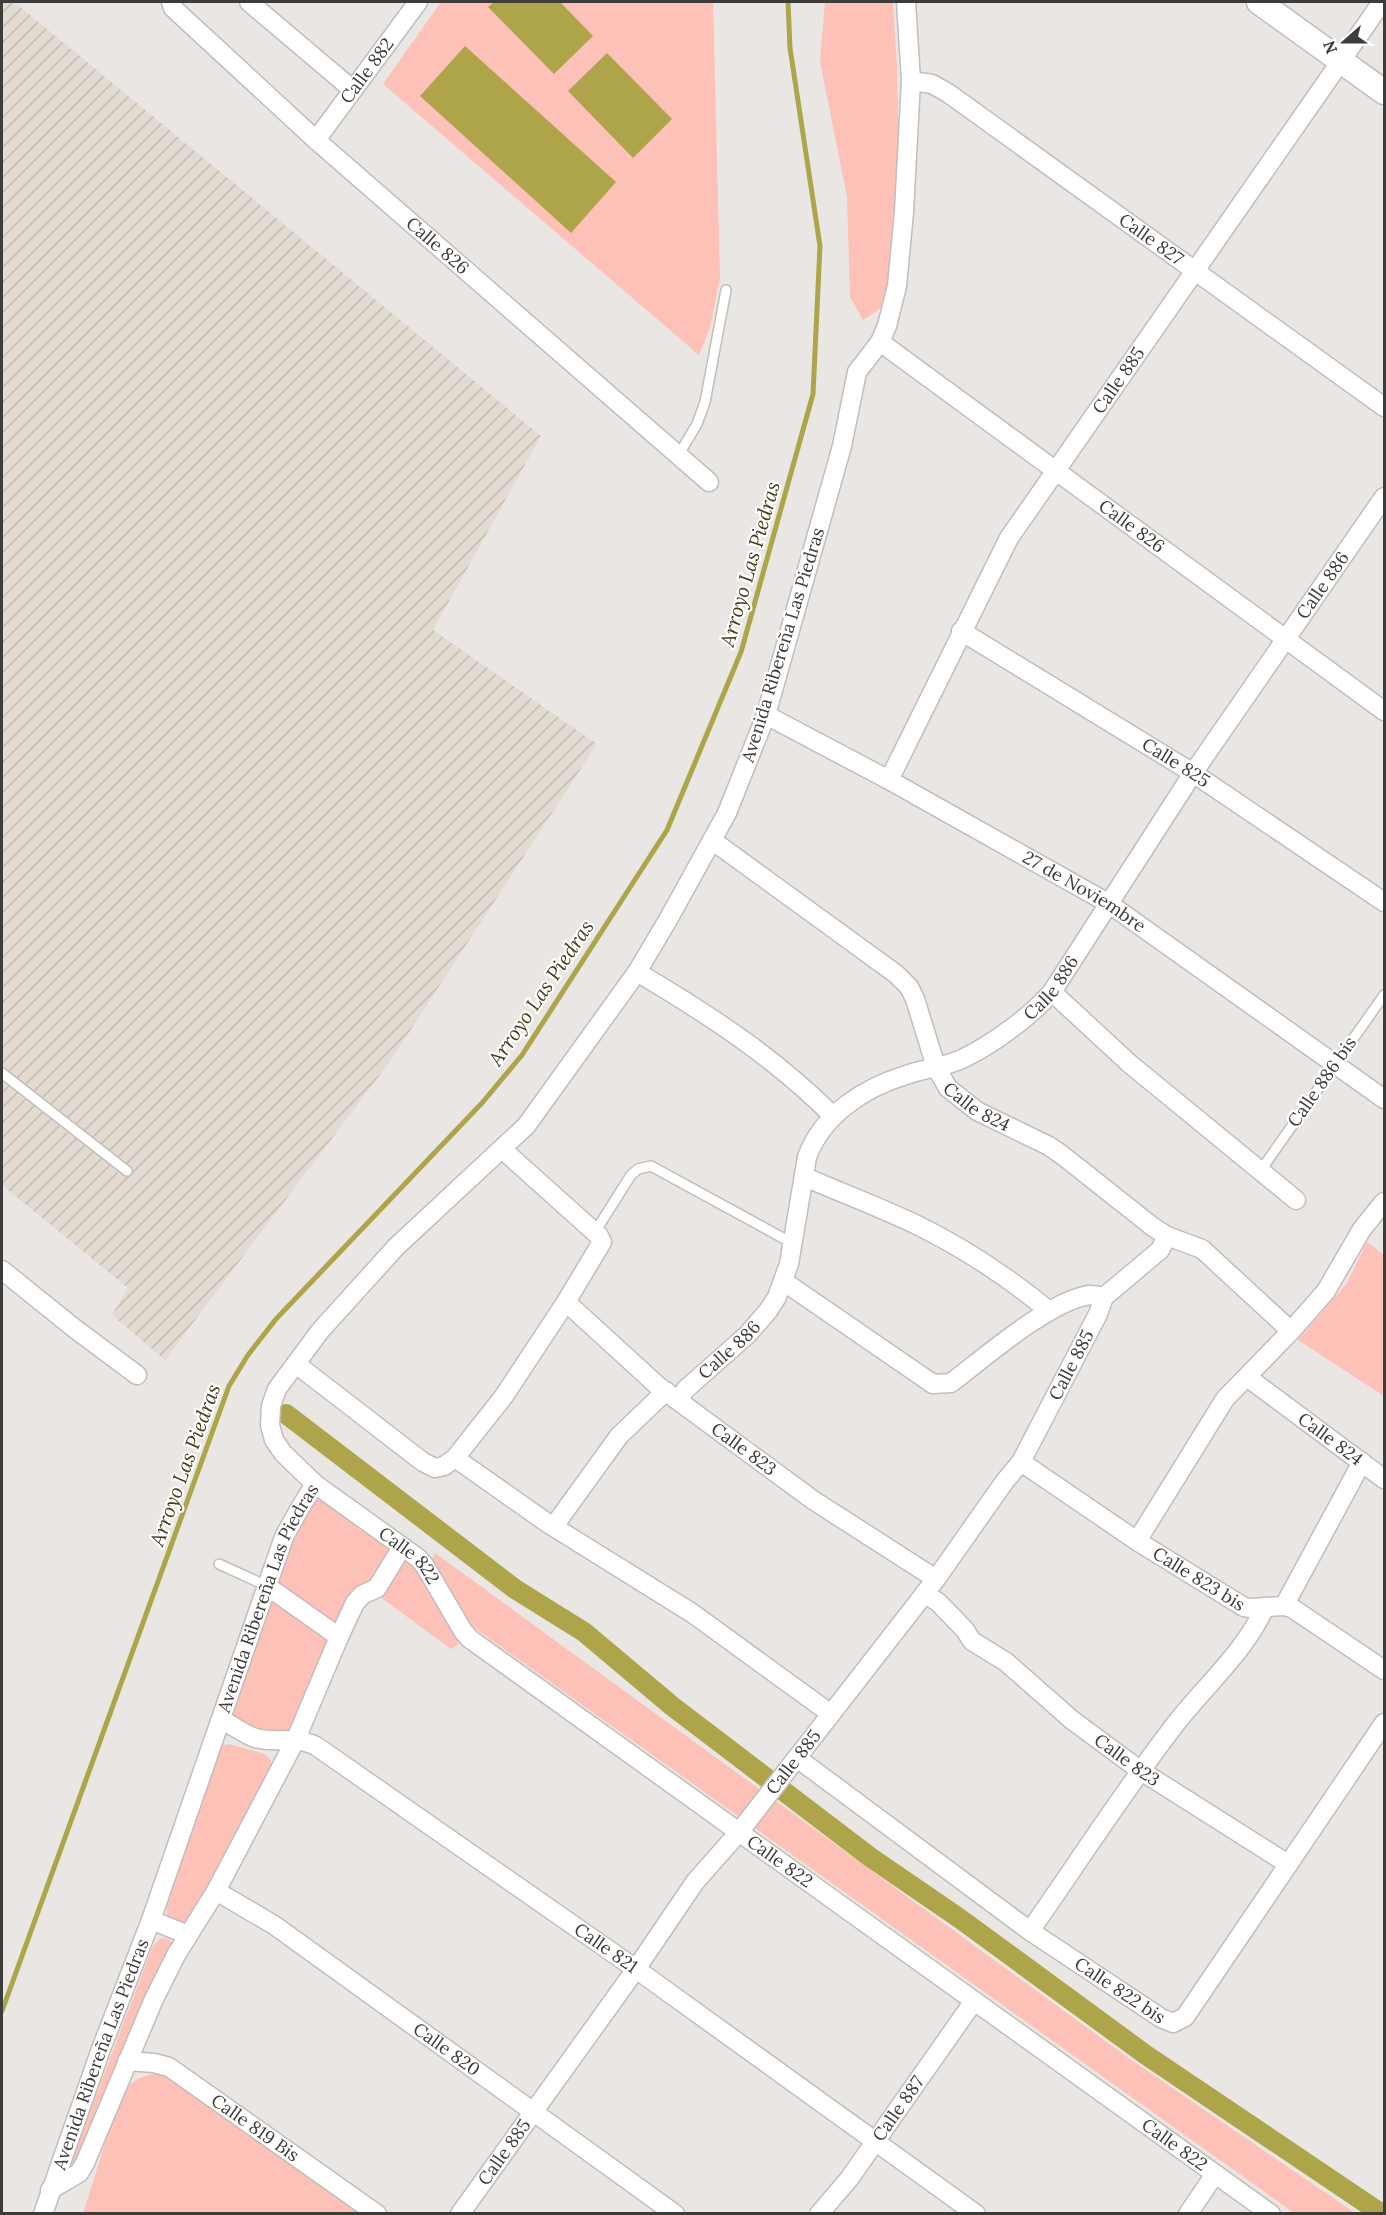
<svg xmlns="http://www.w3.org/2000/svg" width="1386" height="2215" font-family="Lora,serif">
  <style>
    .industrial { fill: url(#industrial-furrows) }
    .green { fill: #fdc1b8 }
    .water { fill: #aea54a }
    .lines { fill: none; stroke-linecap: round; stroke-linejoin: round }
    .stream { stroke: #aea54a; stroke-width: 5 }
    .canal { stroke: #aea54a; stroke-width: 20 }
    .lane-casing { stroke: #c1bebb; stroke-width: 12 }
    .street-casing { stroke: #c1bebb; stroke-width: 21 }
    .secondary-casing { stroke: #c1bebb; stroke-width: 27 }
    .lane { stroke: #fff; stroke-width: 9 }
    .street { stroke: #fff; stroke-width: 18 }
    .secondary { stroke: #fff; stroke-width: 24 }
    .labels { text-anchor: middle; stroke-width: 4.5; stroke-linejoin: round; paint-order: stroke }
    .street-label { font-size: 18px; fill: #3d3c3a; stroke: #fff }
    .water-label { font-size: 20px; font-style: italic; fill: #413d16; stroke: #fff }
  </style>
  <defs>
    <pattern id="industrial-furrows" width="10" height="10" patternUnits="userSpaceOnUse" patternTransform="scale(1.5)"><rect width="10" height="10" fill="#e3dad2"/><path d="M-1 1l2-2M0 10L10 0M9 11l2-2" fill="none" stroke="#c4bcb5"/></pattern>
  </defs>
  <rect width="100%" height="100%" fill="#e9e6e3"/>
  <polygon class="industrial" points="2,2 14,2 541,436 433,630 597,744 391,1060 165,1360 112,1315 128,1288 2,1185"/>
  <g class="green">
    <polygon points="441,2 713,2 720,277 710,328 699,355 383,84"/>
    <polygon points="825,2 893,2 897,67 900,217 888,299 877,311 863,320 850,297 847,197 820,61"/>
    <polygon points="1367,1242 1384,1255 1384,1396 1298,1340 1347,1283"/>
    <path d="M319 1499H327L396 1550 338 1627 278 1584C285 1565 301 1506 319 1499Z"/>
    <polygon points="435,1553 1130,2059 1355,2213 1294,2213 469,1624 431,1562"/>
    <path d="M404 1561C431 1578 444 1616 459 1644L451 1649 380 1597Z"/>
    <polygon points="273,1597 330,1638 293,1733 275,1737 228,1718"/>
    <path d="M229 1744 265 1754 271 1760V1766L257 1804 187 1923C179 1925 170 1923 167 1915 162 1896 207 1778 216 1753L222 1746Z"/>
    <polygon points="165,1938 170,1940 174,1949 84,2158 65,2177 153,1946 160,1939"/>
    <path d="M154 2074 164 2075 175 2081 362 2214H83L120 2094C131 2083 138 2076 154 2074Z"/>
  </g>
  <g class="water">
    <polygon points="494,2 560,2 593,36 554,74 488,7"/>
    <polygon points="465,46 616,182 571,233 420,96"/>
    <polygon points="607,53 672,119 633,158 568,91"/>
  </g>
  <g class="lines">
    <polyline class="stream" points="2,2011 229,1386 248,1355 276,1319 482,1103 522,1055 667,830 741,652 813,394 820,246 790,48 788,2"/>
    <polyline class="canal" points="286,1414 515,1589 584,1632 672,1706 870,1857 959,1918 1146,2055 1382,2214"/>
    <defs>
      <g id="lane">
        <polyline points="678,456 697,424 705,402 726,290"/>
        <polyline points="2,1073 127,1171"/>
        <polyline points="1261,1170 1384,995"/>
        <polyline points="595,1232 631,1175 638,1169 651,1166 792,1243"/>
        <polyline points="219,1564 267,1586"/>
      </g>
      <g id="street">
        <path id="s1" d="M171 2 173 8 316 140 709 482"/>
        <polyline points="249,2 353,90"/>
        <path id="s2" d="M906 2 911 81 904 212 897 286 887 326 880 342 857 372 842 446 766 715 727 813 669 918 637 972 539 1108 526 1126 396 1247 320 1331 277 1389 271 1406 270 1425 274 1440 283 1453 315 1484 418 1558 425 1566 463 1631 470 1639 1271 2214"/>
        <path id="s3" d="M911 81 932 84 948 93 1384 407"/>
        <path id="s4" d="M316 140 418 2"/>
        <path id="s5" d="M880 342 1384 711"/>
        <path id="s6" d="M961 631 1193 773 1384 902"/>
        <path id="s7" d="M766 715 889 780 1108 903 1384 1099"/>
        <path id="s8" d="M889 780 1009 538 1382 2"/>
        <path id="s9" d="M713 841 896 974 909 987 915 999 936 1067 948 1088 977 1111 1049 1146 1062 1155 1153 1227 1167 1236 1202 1249 1291 1331"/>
        <path d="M637 972C709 1015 773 1056 833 1116"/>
        <polyline points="1052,992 1130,1064 1296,1200"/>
        <path d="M805 1177C842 1193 879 1207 915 1224 962 1247 1008 1277 1049 1311"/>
        <polyline points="2,1270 74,1328 137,1375"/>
        <path d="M783 1281 933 1384 951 1383C984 1358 1050 1300 1090 1295 1094 1295 1100 1296 1104 1297L1160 1250 1167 1236"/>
        <path id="s10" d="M566 1302 658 1386 813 1500 936 1579"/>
        <polyline points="296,1364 423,1462 435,1468 444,1466 455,1458 504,1396 566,1302 602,1242 599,1236 502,1149"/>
        <path id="s11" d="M1247 1377 1384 1479"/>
        <path id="s12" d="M678 1400 686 1389 747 1335 768 1311 777 1297 789 1264 807 1157C823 1114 864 1088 906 1075 925 1068 947 1067 964 1058 993 1044 1031 1016 1052 992L1193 773 1384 497"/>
        <polyline points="455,1458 546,1522 692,1613 831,1714"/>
        <path id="s13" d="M1021 1462 1137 1541 1244 1607 1249 1608 1284 1606 1292 1608 1384 1670"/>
        <polyline points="554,1526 619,1436 666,1391"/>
        <polyline points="1137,1541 1225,1399 1291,1331 1326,1291 1362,1229 1384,1202"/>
        <polyline points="267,1586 339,1637"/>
        <path id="s14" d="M924 1594 938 1602 965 1630 972 1641 1006 1662 1072 1720 1141 1771 1288 1864"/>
        <polyline points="1284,1606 1362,1462"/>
        <path id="s15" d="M222 1720C232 1725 244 1734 255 1738 278 1744 293 1735 316 1746L636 1969 976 2214"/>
        <path id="s16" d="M797 1758 1030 1931 1161 2018 1173 2023 1185 2017 1384 1723"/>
        <path id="s17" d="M216 1891 274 1925 675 2214"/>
        <polyline points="151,1920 188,1935"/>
        <path d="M1030 1931C1079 1861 1125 1789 1177 1722 1207 1684 1246 1650 1265 1607"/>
        <path id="s18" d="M127 2061 154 2063 169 2067 377 2214"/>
        <polyline points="50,2190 79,2173 85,2163 154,1999 176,1955 216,1891 296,1739 339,1637 355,1603 362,1595 377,1588 402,1547"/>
        <path id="s19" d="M43 2214 101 2049 151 1920 284 1537 300 1508 315 1484"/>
        <path id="s20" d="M460 2214 636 1969 695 1882 740 1831 936 1579 1005 1481 1021 1462 1098 1314 1104 1297"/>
        <path id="s21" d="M819 2214 849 2179 974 2001"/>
        <polyline points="1188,2214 1215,2174"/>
      </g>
      <polyline id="secondary" points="1259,2 1384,92"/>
    </defs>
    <use href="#lane" class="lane-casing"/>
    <use href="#street" class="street-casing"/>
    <use href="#secondary" class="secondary-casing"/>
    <use href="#lane" class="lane"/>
    <use href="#street" class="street"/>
    <use href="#secondary" class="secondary"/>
  </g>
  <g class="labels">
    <g class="street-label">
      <text dy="6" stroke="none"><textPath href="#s4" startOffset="86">Calle 882</textPath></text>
      <text dy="6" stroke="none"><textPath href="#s3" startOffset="290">Calle 827</textPath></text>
      <text dy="6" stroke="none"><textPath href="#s1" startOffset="362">Calle 826</textPath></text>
      <text dy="6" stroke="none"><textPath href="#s8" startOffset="462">Calle 885</textPath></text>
      <text dy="6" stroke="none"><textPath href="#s5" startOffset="312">Calle 826</textPath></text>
      <text dy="6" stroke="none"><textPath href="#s12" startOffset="1080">Calle 886</textPath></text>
      <text transform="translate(783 645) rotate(-73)" y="6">Avenida Ribereña Las Piedras</text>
      <text dy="6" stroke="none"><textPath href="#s6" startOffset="252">Calle 825</textPath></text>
      <text dy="6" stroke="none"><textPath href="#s7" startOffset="364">27 de Noviembre</textPath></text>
      <text dy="6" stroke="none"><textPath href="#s12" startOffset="594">Calle 886</textPath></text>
      <text transform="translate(1322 1082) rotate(-55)" y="6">Calle 886 bis</text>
      <text dy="6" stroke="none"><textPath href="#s9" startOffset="388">Calle 824</textPath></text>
      <text dy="6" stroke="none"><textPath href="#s12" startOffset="72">Calle 886</textPath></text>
      <text dy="6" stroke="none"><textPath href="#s20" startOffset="1048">Calle 885</textPath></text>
      <text dy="6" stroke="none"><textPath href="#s11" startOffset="104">Calle 824</textPath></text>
      <text dy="6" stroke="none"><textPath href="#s10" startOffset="231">Calle 823</textPath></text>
      <text dy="6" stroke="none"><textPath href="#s2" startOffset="1809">Calle 822</textPath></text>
      <text dy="6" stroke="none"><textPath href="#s13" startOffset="213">Calle 823 bis</textPath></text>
      <text dy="6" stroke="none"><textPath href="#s19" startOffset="656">Avenida Ribereña Las Piedras</textPath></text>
      <text dy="6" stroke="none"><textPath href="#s14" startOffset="264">Calle 823</textPath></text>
      <text dy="6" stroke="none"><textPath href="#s20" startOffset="562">Calle 885</textPath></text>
      <text dy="6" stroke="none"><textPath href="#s2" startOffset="2295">Calle 822</textPath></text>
      <text dy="6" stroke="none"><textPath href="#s15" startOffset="453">Calle 821</textPath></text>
      <text dy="6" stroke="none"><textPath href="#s16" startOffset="398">Calle 822 bis</textPath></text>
      <text dy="6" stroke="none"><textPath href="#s17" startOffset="280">Calle 820</textPath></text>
      <text dy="6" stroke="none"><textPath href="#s19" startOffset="170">Avenida Ribereña Las Piedras</textPath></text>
      <text dy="6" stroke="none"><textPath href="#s21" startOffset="132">Calle 887</textPath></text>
      <text dy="6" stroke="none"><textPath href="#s18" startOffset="148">Calle 819 Bis</textPath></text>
      <text dy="6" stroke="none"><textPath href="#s2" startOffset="2781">Calle 822</textPath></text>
      <text dy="6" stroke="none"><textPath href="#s20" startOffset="76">Calle 885</textPath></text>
    </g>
    <g class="water-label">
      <text transform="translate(750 564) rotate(-74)" y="7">Arroyo Las Piedras</text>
      <text transform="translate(541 993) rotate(-56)" y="7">Arroyo Las Piedras</text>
      <text transform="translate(185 1465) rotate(-70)" y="7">Arroyo Las Piedras</text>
    </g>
  </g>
  <rect width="1386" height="2215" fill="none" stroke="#3d3c3a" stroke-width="6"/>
  <g transform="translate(1344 42) rotate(249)" stroke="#ffffff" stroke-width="4.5" paint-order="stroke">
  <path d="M0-4.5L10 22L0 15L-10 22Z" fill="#3d3c3a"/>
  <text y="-9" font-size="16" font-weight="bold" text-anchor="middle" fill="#3d3c3a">N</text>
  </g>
</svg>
